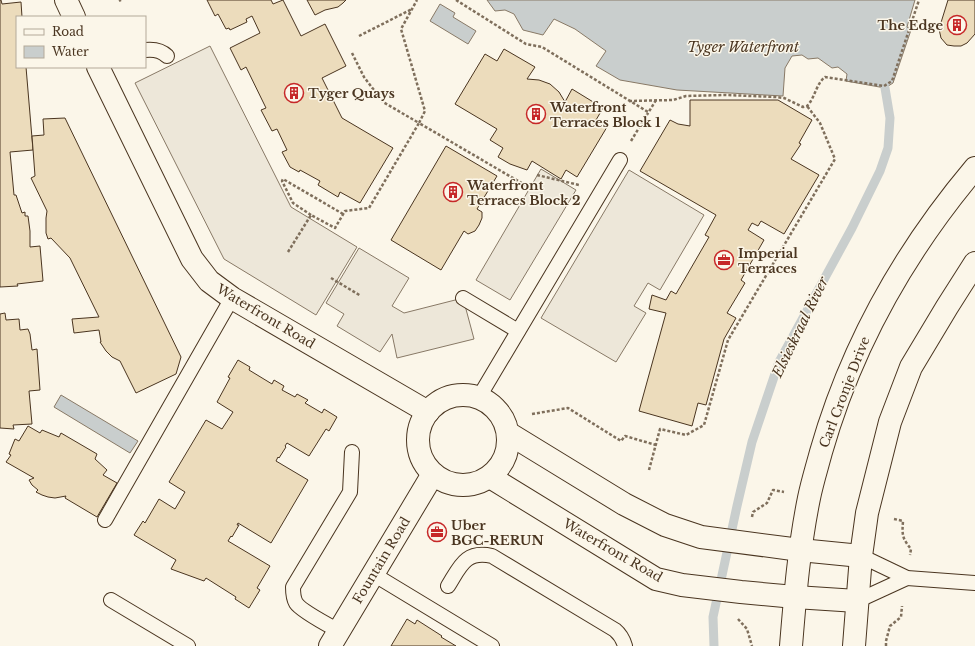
<svg xmlns="http://www.w3.org/2000/svg" width="975" height="646" font-family="'Libre Baskerville',serif">
  <style>
    .parking { fill: #ede7d9; stroke: #887966 }
    .water { fill: #c9cecd; stroke: #887966 }
    .lines { fill: none; stroke-linecap: round; stroke-linejoin: round }
    .stream { stroke: #c9cecd; stroke-width: 9 }
    .building { fill: #ecdcbc; stroke: #4a3520 }
    .lane-casing { stroke: #4a3520; stroke-width: 16 }
    .street-casing { stroke: #4a3520; stroke-width: 24 }
    .secondary-casing { stroke: #4a3520; stroke-width: 24 }
    .path { stroke: #7f6f5c; stroke-width: 2.5; stroke-dasharray: 3 2; stroke-linecap: butt }
    .lane { stroke: #fbf6e9; stroke-width: 14 }
    .street { stroke: #fbf6e9; stroke-width: 22 }
    .secondary { stroke: #fbf6e9; stroke-width: 22 }
    .labels { text-anchor: middle; stroke-width: 3; stroke-linejoin: round; paint-order: stroke }
    .poi-label { font-size: 13px; font-weight: bold; fill: #4a3520; stroke: #fbf6e9; text-anchor: start }
    .street-label { font-size: 13px; fill: #4a3520; stroke: #fbf6e9 }
    .water-label { font-size: 14px; font-style: italic; fill: #4a3520; stroke: #fbf6e9 }
  </style>
  <rect width="100%" height="100%" fill="#fbf6e9"/>
  <g class="parking">
    <polygon points="210,46 291,207 357,247 316,315 224,259 135,83"/>
    <polygon points="541,169 576,190 510,300 476,280"/>
    <polygon points="629,170 704,215 660,290 648,283 634,306 646,313 616,362 541,318"/>
    <polygon points="359,248 409,278 392,306 404,313 463,298 474,339 397,358 392,334 380,352 337,326 344,314 326,303"/>
  </g>
  <g class="water">
    <polygon points="487,0 915,0 907,27 911,30 893,83 885,88 846,81 847,74 838,67 832,68 818,58 808,59 802,55 792,56 785,68 783,96 677,90 620,80 596,66 606,51 575,29 554,19 543,35 523,30 514,14 505,10 495,11"/>
    <polygon points="440,4 455,13 453,17 476,31 468,44 430,21"/>
    <polygon points="61,395 138,441 130,453 54,407"/>
  </g>
  <g class="lines">
    <polyline class="stream" points="714,646 713,617 737,506 752,442 779,362 852,228 880,171 888,148 890,118 885,88"/>
  </g>
  <g class="building">
    <polygon points="0,0 1,0 2,4 21,2 22,17 17,17 17,67 26,67 33,150 10,152 14,195 16,195 22,213 25,212 25,216 28,216 30,231 30,247 40,246 43,281 17,284 18,286 0,287"/>
    <polygon points="207,0 271,0 273,4 283,0 301,36 325,24 346,66 322,78 342,118 393,148 360,203 340,192 338,197 318,185 320,181 300,170 299,172 290,167 282,152 287,150 277,129 272,131 261,110 266,108 246,67 241,70 230,48 260,33 252,16 246,19 247,22 230,30 229,28 226,29 218,14 215,16"/>
    <polygon points="307,0 346,0 343,3 338,7 325,10 315,15"/>
    <polygon points="948,0 975,0 975,34 967,43 961,46 954,46 947,45 941,38 939,29"/>
    <polygon points="504,49 535,67 527,79 539,80 550,84 559,92 565,102 572,89 603,108 596,120 607,127 577,177 566,170 561,179 532,161 527,170 510,164 498,157 503,148 490,140 497,129 455,104 485,54 497,61"/>
    <polygon points="690,100 778,100 812,120 799,143 801,144 791,159 819,175 784,234 761,221 758,226 752,223 748,230 764,240 741,280 745,283 727,313 736,318 724,339 706,405 698,403 692,426 639,411 666,313 649,309 652,295 666,300 671,291 676,294 709,237 705,235 716,215 640,171 670,120 678,124 690,126"/>
    <polygon points="65,118 181,357 176,374 136,393 120,361 112,357 106,351 100,342 101,342 99,330 74,333 72,319 99,317 70,258 51,238 48,239 46,233 46,218 47,211 31,178 35,176 32,136 44,135 43,119"/>
    <polygon points="446,146 497,176 477,209 482,212 482,218 479,225 475,231 468,234 464,231 441,270 391,240"/>
    <polygon points="5,313 6,320 19,319 20,330 28,329 30,334 32,350 37,349 40,390 29,391 32,424 13,425 14,429 0,428 0,314"/>
    <polygon points="238,360 250,367 249,370 272,384 274,380 284,386 282,390 295,397 297,394 308,400 305,403 322,413 324,409 337,417 329,431 326,429 309,456 287,443 285,446 286,447 279,458 278,457 276,461 308,480 271,543 238,523 237,525 239,525 232,537 231,536 228,541 270,566 257,588 260,590 249,608 235,599 236,597 206,578 204,581 171,569 176,560 134,535 143,521 145,523 159,499 175,509 185,492 169,482 206,420 222,429 233,412 217,402 230,378 228,377"/>
    <polygon points="28,426 40,433 42,430 59,437 61,433 97,454 95,459 107,470 103,475 117,483 97,517 65,498 66,496 55,498 48,497 42,495 36,492 38,490 32,485 29,480 34,478 6,462 11,455 9,454 15,439 19,441"/>
    <polygon points="407,619 415,624 417,620 442,636 441,637 456,646 391,646"/>
  </g>
  <g class="lines">
    <defs>
      <g id="lane">
        <path d="M145 50C154 49 161 50 167 56"/>
        <polyline points="463,298 518,331"/>
        <polyline points="479,397 620,160"/>
        <polyline points="105,520 232,298"/>
        <polyline points="861,556 907,578 975,583"/>
        <polyline points="373,574 492,646"/>
        <path d="M448 586C460 567 465 550 492 556L615 630C621 635 623 639 625 646"/>
        <polyline points="111,600 188,646"/>
        <polyline points="857,601 907,578"/>
        <path d="M339 631C330 626 301 611 296 603 293 598 293 593 293 587L350 492 352 452"/>
      </g>
      <g id="street">
        <polyline points="66,0 74,17"/>
        <polyline points="98,67 192,259 209,281 232,298 428,412"/>
        <circle cx="463" cy="440" r="45"/>
        <polyline points="508,433 624,504 665,525 701,537 800,550 861,556"/>
        <polyline points="490,477 656,579 682,585 741,592 795,597 857,601"/>
        <polyline points="330,646 433,474"/>
      </g>
      <g id="secondary">
        <path d="M791 646C795 597 799 547 809 498 812 483 817 467 821 452 851 347 905 251 975 168"/>
        <polyline points="854,646 861,556 867,513 890,422 911,367 947,307 975,263"/>
      </g>
    </defs>
    <use href="#lane" class="lane-casing"/>
    <use href="#street" class="street-casing"/>
    <use href="#secondary" class="secondary-casing"/>
    <g class="path">
      <polyline points="456,0 526,44 542,47 648,112"/>
      <polyline points="119,1 121,0"/>
      <polyline points="359,36 412,9"/>
      <polyline points="352,53 364,77 383,102 419,123 425,111 401,29 417,0"/>
      <path d="M629 101 673 100 686 96 726 95 776 97 784 98 803 107 807 106C815 98 816 84 825 77L884 86 892 81 919 0"/>
      <polyline points="631,141 656,100"/>
      <polyline points="537,175 579,185"/>
      <polyline points="311,215 293,203 282,181 283,179 343,214"/>
      <polyline points="288,252 311,215 335,228 345,211 369,208 419,123 530,188"/>
      <polyline points="331,278 361,296"/>
      <polyline points="532,414 568,408 621,441 625,436 656,445"/>
      <polyline points="649,470 660,429 686,435 704,425 728,340 835,159 820,123 807,106"/>
      <polyline points="752,517 753,512 767,503 773,490 784,492"/>
      <path d="M894 519 903 521C902 535 902 538 911 549L910 555"/>
      <polyline points="738,619 747,629 752,646"/>
      <polyline points="886,646 886,641 890,626 901,617 902,606"/>
    </g>
    <use href="#lane" class="lane"/>
    <use href="#street" class="street"/>
    <use href="#secondary" class="secondary"/>
  </g>
  <defs>
    <symbol id="building-ring" viewBox="-11 -11 22 22"><circle r="9.5" fill="#fbf6e9" stroke="#c62828" stroke-width="1.5"/><path d="M-4-6H4V6H1V3H-1V6H-4ZM-2.5-4.3h1.7v1.8h-1.7ZM.8-4.3h1.7v1.8H.8ZM-2.5-1h1.7V.8h-1.7ZM.8-1h1.7V.8H.8Z" fill="#c62828"/></symbol>
    <symbol id="office-ring" viewBox="-11 -11 22 22"><circle r="9.5" fill="#fbf6e9" stroke="#c62828" stroke-width="1.5"/><path d="M-6-3h4V-5.5h4V-3h4V5H-6ZM-1-4.5V-3h2v-1.5ZM-6 0V1H6V0Z" fill="#c62828"/></symbol>
  </defs>
  <g fill-rule="evenodd">
    <use href="#building-ring" x="946" y="14" width="22" height="22"/>
    <use href="#building-ring" x="283" y="82" width="22" height="22"/>
    <use href="#building-ring" x="525" y="103" width="22" height="22"/>
    <use href="#building-ring" x="442" y="181" width="22" height="22"/>
    <use href="#office-ring" x="713" y="249" width="22" height="22"/>
    <use href="#office-ring" x="426" y="521" width="22" height="22"/>
  </g>
  <g class="labels">
    <g class="poi-label">
      <text x="943" y="30" text-anchor="end">The Edge</text>
      <text x="308" y="98">Tyger Quays</text>
      <text x="550" y="112">Waterfront<tspan x="550" dy="15">Terraces Block 1</tspan></text>
      <text x="467" y="190">Waterfront<tspan x="467" dy="15">Terraces Block 2</tspan></text>
      <text x="738" y="258">Imperial<tspan x="738" dy="15">Terraces</tspan></text>
      <text x="451" y="530">Uber<tspan x="451" dy="15">BGC-RERUN</tspan></text>
    </g>
    <g class="street-label">
      <text transform="translate(266 316) rotate(31)" y="5">Waterfront Road</text>
      <text transform="translate(844 392) rotate(-69)" y="5">Carl Cronje Drive</text>
      <text transform="translate(613 550) rotate(30)" y="5">Waterfront Road</text>
      <text transform="translate(381 560) rotate(-59)" y="5">Fountain Road</text>
    </g>
    <g class="water-label">
      <text x="743" y="52">Tyger Waterfront</text>
      <text transform="translate(800 327) rotate(-64)" y="5">Elsieskraal River</text>
    </g>
  </g>
  <rect x="16" y="16" width="130" height="52" fill="#fbf6e9" stroke="#b4a999"/>
  <rect x="24" y="29" width="20" height="6" fill="#fbf6e9" stroke="#b4a999"/>
  <text x="52" y="36" font-size="12" fill="#4a3520">Road</text>
  <rect x="24" y="46" width="20" height="12" fill="#c9cecd" stroke="#b4a999"/>
  <text x="52" y="56" font-size="12" fill="#4a3520">Water</text>
</svg>
